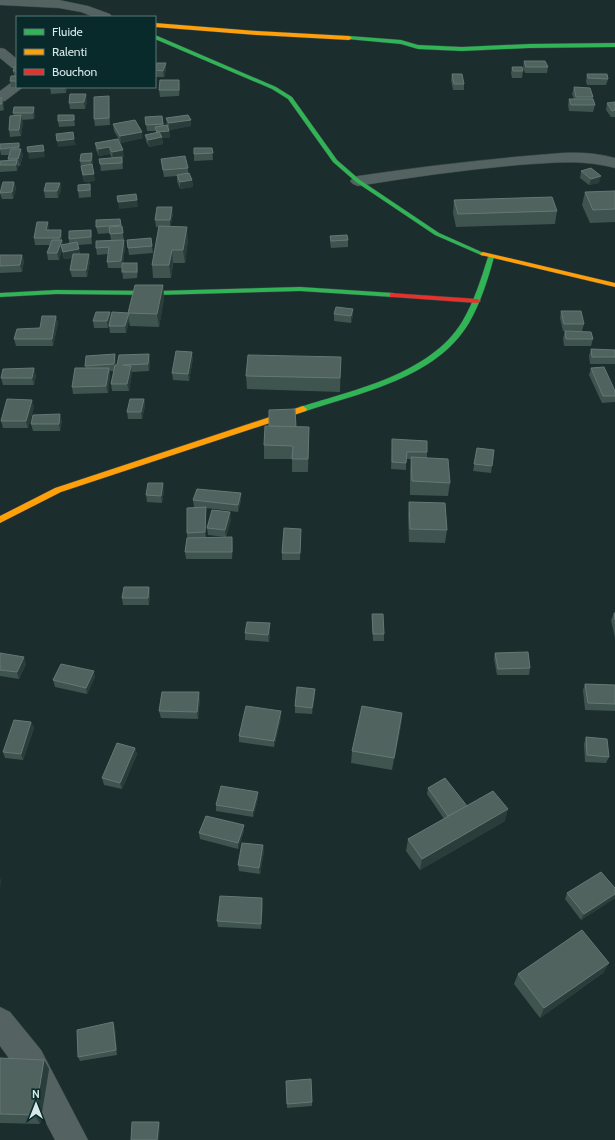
<svg xmlns="http://www.w3.org/2000/svg" width="615" height="1140" font-family="Cabin,sans-serif">
  <style>
    .lines { fill: none; stroke-linecap: round; stroke-linejoin: round }
    .street-casing { stroke: #384747; stroke-width: 1 }
    .fast-casing { stroke: #384747; stroke-width: 1 }
    .slow-casing { stroke: #384747; stroke-width: 1 }
    .jam-casing { stroke: #384747; stroke-width: 1 }
    .street { fill: #556262; fill-rule: evenodd }
    .fast { fill: #30b455; fill-rule: evenodd }
    .slow { fill: #ff9f0a; fill-rule: evenodd }
    .jam { fill: #e5322d; fill-rule: evenodd }
    .wall { fill: #3f534f }
    .shaded-wall { fill: #2a3d3a }
    .building { fill: #50635f; stroke: #657874 }
  </style>
  <rect width="100%" height="100%" fill="#1b2d2d"/>
  <g class="lines">
    <defs>
      <g id="street">
        <polygon points="0,0 59,0 88,6 110,14 112,17 94,17 81,12 59,8 0,5"/>
        <polygon points="0,48 5,49 17,59 17,69 12,68 0,58"/>
        <polygon points="17,81 17,87 22,88 5,101 0,102 0,91 12,82"/>
        <path d="M562 153C580 152 598 153 615 158V168C580 159 553 163 518 165 465 170 411 177 358 186L353 184 350 181 353 178 358 176C426 166 494 158 562 153Z"/>
        <polygon points="0,1007 10,1012 41,1050 88,1140 55,1140 19,1072 0,1046"/>
      </g>
      <g id="fast">
        <polygon points="155,35 276,87 292,97 337,160 360,180 439,233 486,254 483,256 481,255 435,235 356,182 333,162 288,99 272,89 155,39"/>
        <polygon points="349,36 401,40 418,45 462,47 529,44 615,43 615,47 529,48 462,51 418,49 401,44 347,39 347,37"/>
        <path d="M491 255 494 257C488 279 481 302 469 323 436 378 363 392 306 411H300L299 409 300 407C354 390 430 374 462 322 474 302 481 279 488 257Z"/>
        <polygon points="300,287 393,293 397,295 393,297 300,291 157,295 56,294 0,297 0,293 56,290 157,291"/>
      </g>
      <g id="slow">
        <polygon points="155,23 257,31 349,36 352,38 349,40 257,35 155,27"/>
        <polygon points="483,252 615,283 615,287 481,255 480,254"/>
        <polygon points="303,406 307,409 306,411 61,492 0,523 0,516 55,488"/>
      </g>
      <polygon id="jam" points="390,293 477,299 481,301 477,303 393,297 390,297"/>
    </defs>
    <use href="#street" class="street-casing"/>
    <use href="#fast" class="fast-casing"/>
    <use href="#slow" class="slow-casing"/>
    <use href="#jam" class="jam-casing"/>
    <use href="#street" class="street"/>
    <use href="#fast" class="fast"/>
    <use href="#slow" class="slow"/>
    <use href="#jam" class="jam"/>
  </g>
  <g class="wall">
    <polygon points="524,61 548,67 547,73 525,73 523,68"/>
    <polygon points="166,63 166,70 164,77 155,77 155,68"/>
    <polygon points="17,66 17,87 46,87 11,87 10,81 14,76 13,71"/>
    <polygon points="512,67 523,71 522,78 512,78 511,73"/>
    <polygon points="452,74 464,84 464,90 453,90 451,80"/>
    <polygon points="587,74 608,79 606,85 587,85 586,81"/>
    <polygon points="180,86 179,96 160,97 159,90"/>
    <polygon points="50,87 67,87 66,93 51,94"/>
    <polygon points="574,87 593,97 593,99 595,105 593,112 569,111 568,105 569,99 574,99 572,94"/>
    <polygon points="0,98 4,104 4,110 0,111"/>
    <polygon points="87,101 85,109 70,109 69,103"/>
    <polygon points="615,102 615,117 611,117 606,110 607,103"/>
    <polygon points="109,103 110,125 95,126 94,119"/>
    <polygon points="14,107 35,113 34,119 22,120 23,122 21,136 10,137 9,130 14,116 13,113"/>
    <polygon points="74,115 75,121 75,126 59,127 58,121"/>
    <polygon points="162,116 164,126 167,126 166,118 191,120 191,126 169,130 168,127 169,131 170,138 162,138 163,144 149,147 146,141 145,135 156,133 156,131 147,131 145,117"/>
    <polygon points="113,124 143,138 121,143 114,131"/>
    <polygon points="118,139 124,157 119,157 122,157 123,169 101,171 100,164 112,158 110,154 99,156 96,150 95,143"/>
    <polygon points="19,143 20,149 23,155 20,166 18,166 17,171 0,172 0,161 8,160 8,159 9,155 1,155 0,150 0,144"/>
    <polygon points="212,148 213,160 194,161 194,154"/>
    <polygon points="161,159 188,168 188,173 192,180 193,187 180,189 177,181 177,176 164,177"/>
    <polygon points="93,160 92,167 95,181 84,182 82,173 80,161"/>
    <polygon points="581,171 599,183 589,185 580,178"/>
    <polygon points="14,182 16,188 13,199 2,199 0,193"/>
    <polygon points="60,183 61,190 58,198 45,198 44,191"/>
    <polygon points="90,184 91,191 91,197 79,198 78,191"/>
    <polygon points="585,192 615,192 615,222 590,223 582,205"/>
    <polygon points="454,200 557,211 555,224 456,227 453,213"/>
    <polygon points="173,214 170,227 188,240 185,263 173,263 171,278 153,278 152,265 159,227 156,227 155,220"/>
    <polygon points="120,219 124,240 119,240 125,247 123,263 138,270 137,278 123,279 122,268 108,268 107,262 108,254 97,255 96,248 111,241 110,233 98,234 96,227"/>
    <polygon points="49,229 49,230 61,230 62,237 62,240 63,245 69,244 69,239 92,237 92,244 78,245 80,254 90,261 87,277 72,277 70,270 72,258 64,259 62,250 59,260 48,260 47,253 50,245 35,245 34,238"/>
    <polygon points="330,236 348,240 348,247 331,248 330,242"/>
    <polygon points="151,238 153,253 129,255 127,240"/>
    <polygon points="0,255 22,255 24,261 22,272 0,273"/>
    <polygon points="163,285 164,299 159,327 130,326 129,321 126,333 110,333 109,326 110,322 108,328 94,328 93,321 110,312 111,319 128,313"/>
    <polygon points="561,311 584,324 582,331 563,331 560,318"/>
    <polygon points="334,314 353,316 351,323 334,321"/>
    <polygon points="56,316 58,323 53,346 16,346 14,339 40,328"/>
    <polygon points="565,331 593,339 591,346 564,346 563,338"/>
    <polygon points="591,349 615,350 615,364 590,364 589,356"/>
    <polygon points="149,354 150,361 149,371 132,372 129,391 112,391 111,384 114,371 110,371 110,375 108,393 73,394 72,387 86,368 85,366 116,361 116,365 117,365"/>
    <polygon points="341,357 340,392 247,389 246,376"/>
    <polygon points="193,358 189,381 173,380 172,373"/>
    <polygon points="591,368 615,391 615,402 602,403 589,375"/>
    <polygon points="36,375 34,385 3,385 1,378"/>
    <polygon points="144,399 145,406 142,419 128,419 127,412"/>
    <polygon points="34,407 28,428 3,428 1,421"/>
    <polygon points="62,421 60,431 33,431 31,424"/>
    <polygon points="296,427 309,427 308,472 292,472 292,459 264,459 264,445"/>
    <polygon points="392,439 427,452 427,458 450,483 448,496 410,495 410,471 411,459 406,459 406,470 391,469"/>
    <polygon points="477,448 494,450 491,473 473,471"/>
    <polygon points="164,490 162,503 147,502 146,495"/>
    <polygon points="193,500 241,500 238,512 206,508 206,538 233,544 232,559 186,559 185,552 187,538 187,533 194,507"/>
    <polygon points="409,502 447,530 445,543 409,542 408,515"/>
    <polygon points="231,519 226,537 208,535 207,528"/>
    <polygon points="301,536 300,560 282,560 282,553"/>
    <polygon points="149,587 150,594 149,605 123,605 122,598"/>
    <polygon points="614,613 615,613 615,638 611,620"/>
    <polygon points="372,614 384,634 384,641 373,641 372,621"/>
    <polygon points="270,623 270,630 269,642 245,640 245,633"/>
    <polygon points="0,653 26,664 19,679 0,676"/>
    <polygon points="495,653 530,668 529,675 497,675 494,659"/>
    <polygon points="95,677 87,694 55,687 53,680"/>
    <polygon points="585,684 615,685 615,711 585,710 583,690"/>
    <polygon points="315,689 315,695 312,714 295,713 295,706"/>
    <polygon points="200,699 198,719 161,718 159,711"/>
    <polygon points="281,711 281,718 274,747 239,742 239,736"/>
    <polygon points="402,713 401,726 392,770 351,763 352,751"/>
    <polygon points="31,722 34,728 23,760 5,758 3,752"/>
    <polygon points="586,737 609,757 606,763 585,762 584,744"/>
    <polygon points="135,748 137,754 122,789 104,785 102,778"/>
    <polygon points="428,788 467,806 505,821 420,870 406,851 408,839 444,819 427,794"/>
    <polygon points="258,798 253,817 216,811 216,805"/>
    <polygon points="244,831 238,849 200,839 199,833"/>
    <polygon points="264,851 260,874 239,871 238,865"/>
    <polygon points="615,888 615,898 581,920 565,899 567,893"/>
    <polygon points="263,904 261,929 218,927 217,921"/>
    <polygon points="609,963 603,973 540,1018 514,984 518,974"/>
    <polygon points="115,1027 117,1055 80,1061 78,1057"/>
    <polygon points="0,1058 44,1060 49,1069 40,1124 0,1123"/>
    <polygon points="286,1081 312,1102 312,1106 287,1108"/>
  </g>
  <g class="shaded-wall">
    <polygon points="166,63 166,70 164,77 163,71"/>
    <polygon points="179,80 180,86 179,96"/>
    <polygon points="65,87 67,87 66,93"/>
    <polygon points="86,94 87,101 85,109 84,102"/>
    <polygon points="2,98 4,104 4,110 2,104"/>
    <polygon points="34,107 35,113 34,119 33,113"/>
    <polygon points="21,115 23,122 21,136 19,130"/>
    <polygon points="74,115 75,121 75,126 74,120"/>
    <polygon points="191,120 191,126 169,130 169,123"/>
    <polygon points="169,131 170,138 162,138 163,144 149,147 148,140 157,132"/>
    <polygon points="142,132 143,138 121,143 120,136"/>
    <polygon points="74,139 76,145 58,147 57,141"/>
    <polygon points="19,143 20,149 21,149 23,155 20,166 18,159 20,154 19,147"/>
    <polygon points="43,145 45,157 29,159 28,152"/>
    <polygon points="109,147 110,154 99,156 98,149"/>
    <polygon points="123,150 124,157 113,159 112,152"/>
    <polygon points="92,153 93,160 92,168 91,161"/>
    <polygon points="17,160 18,167 17,171 16,165"/>
    <polygon points="94,174 95,181 84,182 83,175"/>
    <polygon points="601,176 599,183 589,185 591,179"/>
    <polygon points="192,180 193,187 180,189 180,182"/>
    <polygon points="14,182 16,188 13,199 12,192"/>
    <polygon points="60,183 61,190 58,198 57,191"/>
    <polygon points="137,200 138,207 119,209 118,202"/>
    <polygon points="172,207 173,214 170,227 170,220"/>
    <polygon points="48,222 49,229 48,237 46,230"/>
    <polygon points="187,227 188,240 185,263 183,250"/>
    <polygon points="61,230 62,237 61,243 62,240 63,247 61,245 62,250 59,260 57,253 61,244 60,238"/>
    <polygon points="91,230 92,237 92,244 91,237"/>
    <polygon points="124,240 125,247 122,268 121,261"/>
    <polygon points="79,249 80,256 64,259 63,252"/>
    <polygon points="172,250 173,263 171,278 169,265"/>
    <polygon points="89,254 90,261 87,277 86,270"/>
    <polygon points="22,255 24,261 22,272 20,265"/>
    <polygon points="137,263 138,270 137,278"/>
    <polygon points="163,285 164,299 159,327 157,314"/>
    <polygon points="353,309 353,316 351,323 351,316"/>
    <polygon points="110,312 111,319 108,328 107,321"/>
    <polygon points="128,314 129,321 126,333 125,326"/>
    <polygon points="56,316 58,323 53,346 52,339"/>
    <polygon points="192,352 193,358 189,381 188,374"/>
    <polygon points="115,354 116,361 116,371 114,364"/>
    <polygon points="149,354 150,361 149,371 148,364"/>
    <polygon points="131,366 132,373 129,391 127,384"/>
    <polygon points="34,368 36,375 34,385 32,378"/>
    <polygon points="109,368 110,375 108,393 106,386"/>
    <polygon points="144,399 145,406 142,419 141,412"/>
    <polygon points="32,400 34,407 28,428 26,421"/>
    <polygon points="60,414 62,421 60,431 59,424"/>
    <polygon points="309,427 309,441 308,472 308,459"/>
    <polygon points="163,483 164,490 162,503 161,496"/>
    <polygon points="241,493 241,500 238,512 238,505"/>
    <polygon points="206,507 206,539 205,532"/>
    <polygon points="230,512 231,519 226,537 225,530"/>
    <polygon points="232,537 233,544 232,559"/>
    <polygon points="149,587 150,594 149,605 148,598"/>
    <polygon points="270,623 270,630 269,642 268,635"/>
    <polygon points="24,657 26,664 19,679 17,672"/>
    <polygon points="94,671 95,677 87,694 86,688"/>
    <polygon points="315,689 315,695 312,714 312,708"/>
    <polygon points="199,692 200,699 198,719 197,712"/>
    <polygon points="281,711 281,718 274,747 274,741"/>
    <polygon points="402,713 401,726 392,770 394,758"/>
    <polygon points="31,722 34,728 23,760 21,754"/>
    <polygon points="135,748 137,754 122,789 120,783"/>
    <polygon points="258,792 258,798 253,817 253,811"/>
    <polygon points="508,809 505,821 420,870 422,859"/>
    <polygon points="244,825 244,831 238,849 238,843"/>
    <polygon points="263,845 264,851 260,874 259,868"/>
    <polygon points="0,878 1,880 0,889"/>
    <polygon points="615,894 615,898 581,920 584,914"/>
    <polygon points="262,898 263,904 261,929 261,924"/>
    <polygon points="609,963 603,973 540,1018 544,1008"/>
    <polygon points="113,1022 115,1027 117,1055 116,1050"/>
    <polygon points="44,1060 49,1069 40,1124 35,1115"/>
    <polygon points="159,1122 160,1126 159,1140 157,1140"/>
  </g>
  <g class="building">
    <polygon points="524,61 545,61 548,67 526,67"/>
    <polygon points="157,63 166,63 163,71 155,70 155,68"/>
    <polygon points="15,66 17,66 17,71 13,71"/>
    <polygon points="512,67 522,67 523,71 513,71"/>
    <polygon points="452,74 462,74 464,84 454,84"/>
    <polygon points="587,74 607,74 608,79 588,78"/>
    <polygon points="11,76 17,76 17,81 10,81"/>
    <polygon points="160,80 179,80 179,90 159,90"/>
    <polygon points="574,87 590,88 593,97 576,97"/>
    <polygon points="70,94 86,94 84,102 69,103"/>
    <polygon points="109,96 109,118 94,119 94,97"/>
    <rect x="0" y="98" width="2" height="6"/>
    <polygon points="569,99 593,99 595,105 571,105"/>
    <polygon points="615,102 615,110 612,111 607,103"/>
    <polygon points="14,107 34,107 33,113 13,113"/>
    <polygon points="21,115 19,130 9,130 10,116"/>
    <polygon points="58,115 74,115 74,120 58,121"/>
    <polygon points="188,115 191,120 169,123 166,118"/>
    <polygon points="162,116 163,124 146,125 145,117"/>
    <polygon points="135,120 142,132 120,136 113,124"/>
    <polygon points="167,125 169,131 157,132 155,127"/>
    <polygon points="73,132 74,139 57,141 56,134"/>
    <polygon points="159,132 162,137 148,140 145,135"/>
    <polygon points="118,139 123,150 112,152 109,147 98,149 95,143"/>
    <polygon points="19,143 19,147 0,149 0,144"/>
    <polygon points="43,145 44,151 28,152 27,147"/>
    <polygon points="194,148 212,148 213,153 194,154"/>
    <polygon points="11,149 21,149 18,159 8,159"/>
    <polygon points="92,153 91,161 80,161 81,154"/>
    <polygon points="185,156 188,168 163,170 161,159"/>
    <polygon points="122,157 122,163 100,164 99,159"/>
    <polygon points="17,160 16,165 0,165 0,161"/>
    <polygon points="92,164 94,174 83,175 81,166"/>
    <polygon points="591,168 601,176 591,179 581,171"/>
    <polygon points="189,173 192,180 180,182 177,175"/>
    <polygon points="3,182 14,182 12,192 0,193"/>
    <polygon points="46,183 60,183 57,191 44,191"/>
    <polygon points="90,184 90,190 78,191 78,185"/>
    <polygon points="615,191 615,209 593,210 585,192"/>
    <polygon points="136,194 137,200 118,202 117,196"/>
    <polygon points="552,197 557,211 458,214 454,200"/>
    <polygon points="157,207 172,207 170,220 155,220"/>
    <polygon points="120,219 121,225 96,227 96,220"/>
    <polygon points="37,222 48,222 46,230 61,230 60,238 34,238"/>
    <polygon points="122,226 123,233 110,234 109,227"/>
    <polygon points="159,226 187,227 183,250 172,250 169,265 152,265"/>
    <polygon points="91,230 91,237 69,239 69,231"/>
    <polygon points="347,235 348,240 331,241 330,236"/>
    <polygon points="151,238 152,246 128,248 127,240"/>
    <polygon points="52,240 62,240 57,253 47,253"/>
    <polygon points="124,240 121,261 107,262 109,247 96,248 96,241"/>
    <polygon points="77,242 79,249 63,252 61,245"/>
    <polygon points="73,254 89,254 86,270 70,270"/>
    <polygon points="0,255 22,255 20,265 0,266"/>
    <rect x="122" y="263" width="15" height="9"/>
    <polygon points="135,285 163,285 157,314 128,313"/>
    <polygon points="336,307 353,309 351,316 334,314"/>
    <polygon points="561,311 581,311 584,324 564,324"/>
    <polygon points="96,312 110,312 107,321 93,321"/>
    <polygon points="112,312 129,313 125,326 109,326"/>
    <polygon points="42,316 56,316 52,339 14,339 17,329 40,328"/>
    <polygon points="565,331 591,332 593,339 566,339"/>
    <polygon points="591,349 615,350 615,357 592,357"/>
    <polygon points="176,351 192,352 188,374 172,373"/>
    <polygon points="115,354 114,364 85,366 86,356"/>
    <polygon points="149,354 148,364 123,365 131,366 127,384 111,384 115,365 117,365 119,355"/>
    <polygon points="248,355 341,357 340,378 246,376"/>
    <polygon points="604,367 615,391 615,396 603,396 591,368"/>
    <polygon points="34,368 32,378 1,378 3,369"/>
    <polygon points="75,368 109,368 106,386 72,387"/>
    <polygon points="7,399 32,400 26,421 1,421"/>
    <polygon points="130,399 144,399 141,412 127,412"/>
    <polygon points="295,409 296,427 269,426 269,410"/>
    <polygon points="60,414 59,424 31,424 33,415"/>
    <polygon points="265,426 309,427 308,459 292,459 293,446 264,445"/>
    <polygon points="392,439 427,441 427,452 407,452 406,463 392,462"/>
    <polygon points="477,448 494,450 492,466 474,464"/>
    <polygon points="411,457 448,459 450,483 412,481"/>
    <polygon points="148,483 163,483 161,496 146,495"/>
    <polygon points="197,489 241,493 238,505 193,500"/>
    <polygon points="409,502 445,503 447,530 410,529"/>
    <polygon points="206,507 205,532 187,533 187,508"/>
    <polygon points="212,510 230,512 225,530 207,528"/>
    <polygon points="284,528 301,529 300,553 282,553"/>
    <polygon points="232,537 232,552 185,552 187,538"/>
    <polygon points="124,587 149,587 148,598 122,598"/>
    <polygon points="614,613 615,613 615,620"/>
    <polygon points="372,614 383,614 384,634 373,634"/>
    <polygon points="247,622 270,623 268,635 245,633"/>
    <polygon points="528,652 530,668 498,669 495,653"/>
    <polygon points="0,653 24,657 17,672 0,670"/>
    <polygon points="61,664 94,671 86,688 53,680"/>
    <polygon points="585,684 615,685 615,704 588,703"/>
    <polygon points="297,687 315,689 312,708 295,706"/>
    <polygon points="162,692 199,692 197,712 159,711"/>
    <polygon points="246,706 281,711 274,741 239,736"/>
    <polygon points="362,706 402,713 394,758 352,751"/>
    <polygon points="14,720 31,722 21,754 3,752"/>
    <polygon points="586,737 607,739 609,757 587,755"/>
    <polygon points="117,743 135,748 120,783 102,778"/>
    <polygon points="445,778 467,806 448,816 428,788"/>
    <polygon points="221,786 258,792 253,811 216,805"/>
    <polygon points="493,791 508,809 422,859 408,839"/>
    <polygon points="206,816 244,825 238,843 199,833"/>
    <polygon points="242,843 263,845 259,868 238,865"/>
    <polygon points="601,872 615,888 615,894 584,914 567,893"/>
    <polygon points="220,896 262,898 261,924 217,921"/>
    <polygon points="582,930 609,963 544,1008 518,974"/>
    <polygon points="113,1022 116,1050 78,1057 77,1030"/>
    <polygon points="0,1058 44,1060 35,1115 0,1114"/>
    <polygon points="311,1079 312,1102 287,1104 286,1081"/>
    <polygon points="132,1122 159,1122 157,1140 131,1140"/>
  </g>
  <rect x="16" y="16" width="140" height="72" fill="#082a2b" stroke="#5a7677"/>
  <rect x="24" y="29" width="20" height="6" fill="#30b455" stroke="#5a7677"/>
  <text x="52" y="36" font-size="12" fill="#d6e8e8">Fluide</text>
  <rect x="24" y="49" width="20" height="6" fill="#ff9f0a" stroke="#5a7677"/>
  <text x="52" y="56" font-size="12" fill="#d6e8e8">Ralenti</text>
  <rect x="24" y="69" width="20" height="6" fill="#e5322d" stroke="#5a7677"/>
  <text x="52" y="76" font-size="12" fill="#d6e8e8">Bouchon</text>
  <g transform="translate(36 1104)" stroke="#082a2b" stroke-width="3" paint-order="stroke">
  <path d="M0-3L7 15L0 10L-7 15Z" fill="#d6e8e8"/>
  <text y="-6" font-size="11" font-weight="bold" text-anchor="middle" fill="#d6e8e8">N</text>
  </g>
</svg>
